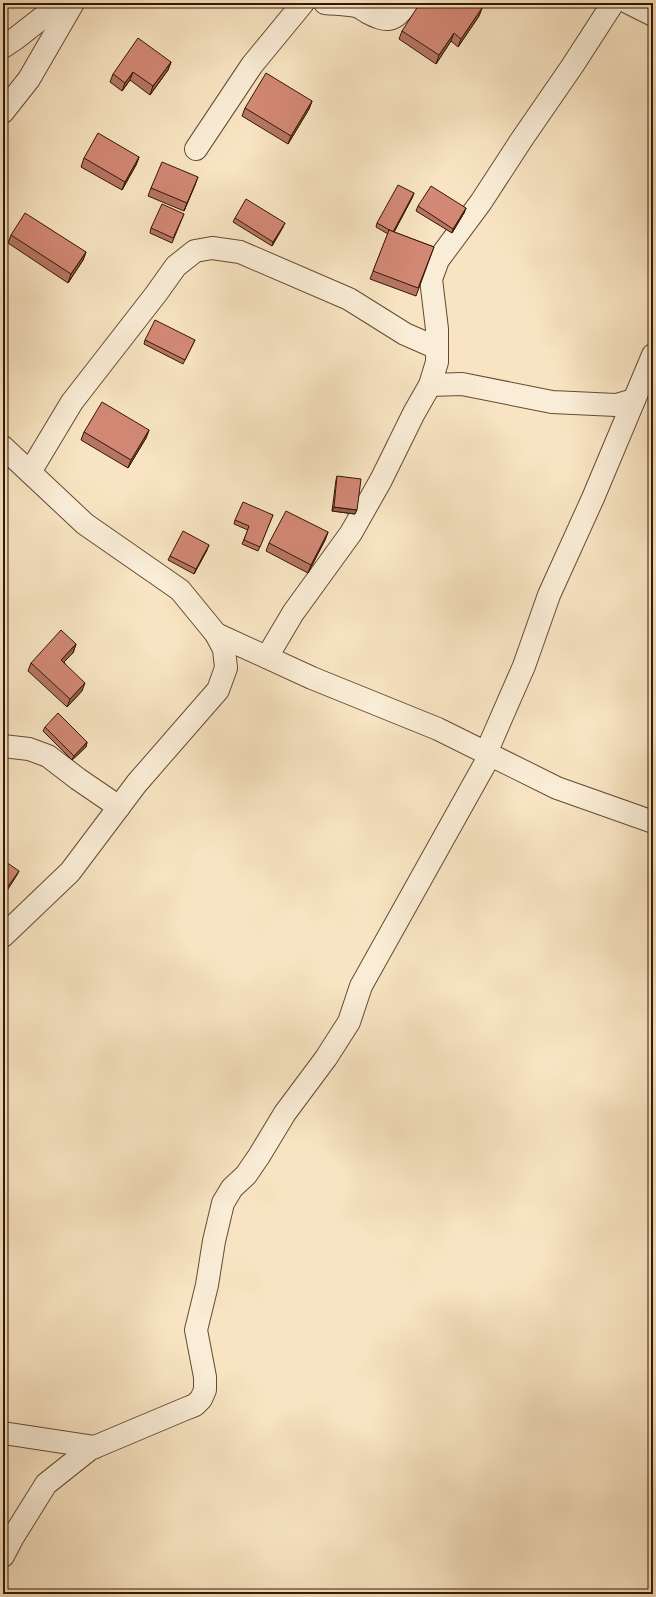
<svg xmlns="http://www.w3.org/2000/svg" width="656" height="1597" font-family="Cardo,serif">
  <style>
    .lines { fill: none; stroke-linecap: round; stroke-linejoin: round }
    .minor-casing { stroke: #664a31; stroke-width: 24 }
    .minor { stroke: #faedd7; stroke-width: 22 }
    .wall { fill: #b57565; stroke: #351601 }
    .shaded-wall { fill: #935f52; stroke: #351601 }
    .building { fill: #d28875; stroke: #351601 }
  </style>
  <rect width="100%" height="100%" fill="#f8e4c2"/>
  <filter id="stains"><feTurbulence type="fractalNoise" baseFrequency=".005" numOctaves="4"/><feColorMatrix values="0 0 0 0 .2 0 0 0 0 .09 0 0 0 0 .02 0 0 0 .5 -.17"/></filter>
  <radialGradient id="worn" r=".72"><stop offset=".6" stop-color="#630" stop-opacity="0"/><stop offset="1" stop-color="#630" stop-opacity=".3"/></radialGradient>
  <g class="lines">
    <defs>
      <g id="minor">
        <path d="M325 3C335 4 347 4 356 6 360 7 364 10 367 12 388 23 393 22 408 3"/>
        <polyline points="629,3 653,15"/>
        <polyline points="3,47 15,39 61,3"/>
        <polyline points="3,112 29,79 73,3"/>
        <polyline points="196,149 252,65 303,3"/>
        <polyline points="430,385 462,384 552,402 616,405 634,400"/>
        <polyline points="3,447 85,524 180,590 216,634 224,649 226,668 218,690 137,783 70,872 3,936"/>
        <polyline points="30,472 72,402 156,294 176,266 195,251 212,248 240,252 349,299 405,334 437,348"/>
        <polyline points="216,634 312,678 438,729 557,788 653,822"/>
        <polyline points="267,657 293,613 351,533 381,480 414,413 430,385 437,362 437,329 431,279 438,260 481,202 522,139 573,65 613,3"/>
        <polyline points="3,746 29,749 48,756 78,779 119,807"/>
        <polyline points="486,753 524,666 549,595 593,498 653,355"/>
        <polyline points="3,1433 95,1447"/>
        <polyline points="3,1556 13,1537 46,1484 90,1449 185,1409 195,1405 201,1399 205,1390 205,1377 196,1330 207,1285 214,1241 223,1203 232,1188 246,1175 259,1156 285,1113 326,1058 349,1022 361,986 490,755"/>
      </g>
    </defs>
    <use href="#minor" class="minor-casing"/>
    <use href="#minor" class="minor"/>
  </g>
  <g class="wall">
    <polygon points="482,8 479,16 458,47 451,41 436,64 399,39 402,31"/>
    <polygon points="171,62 168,70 150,95 130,80 122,91 110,82 113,74"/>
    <polygon points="312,101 309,109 288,144 242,116 245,108"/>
    <polygon points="139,157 136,165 122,190 81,167 84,158"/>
    <polygon points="195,185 184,211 148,196 151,188"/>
    <polygon points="414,193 412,198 394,232 434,247 416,296 370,279 388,234 376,227 377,223"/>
    <polygon points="418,206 466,208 464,213 452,233 416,211"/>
    <polygon points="184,214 172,243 150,233 151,228"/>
    <polygon points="235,218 283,227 272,246 233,222"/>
    <polygon points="11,235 86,252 83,260 68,283 8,243"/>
    <polygon points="145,340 195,340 183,364 144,344"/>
    <polygon points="149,430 146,438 128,468 81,440 84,432"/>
    <polygon points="337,476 355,514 332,511 336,480"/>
    <polygon points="273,515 258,551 242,544 248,530 234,524 235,520"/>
    <polygon points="328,532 325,540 308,573 266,551 269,543"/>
    <polygon points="207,550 194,574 168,560 170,556"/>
    <polygon points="76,644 73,653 64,662 82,691 67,707 28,671 31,663"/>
    <polygon points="45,727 87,742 86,747 72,760 43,731"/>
  </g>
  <g class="shaded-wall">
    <polygon points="482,8 479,16 458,47 461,39"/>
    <polygon points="454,33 451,41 436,64 439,55"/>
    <polygon points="171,62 168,70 150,95 153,86"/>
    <polygon points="133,72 130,80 122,91 125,83"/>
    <polygon points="312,101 309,109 288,144 291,136"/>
    <polygon points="139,157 136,165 122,190 125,182"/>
    <polygon points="198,177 195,185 184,211 187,203"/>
    <polygon points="414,193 412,198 392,236 393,232"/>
    <polygon points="466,208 464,213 452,233 453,229"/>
    <polygon points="285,223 283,227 272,246 273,242"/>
    <polygon points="86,252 83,260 68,283 71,274"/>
    <polygon points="149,430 146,438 128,468 131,460"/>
    <polygon points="334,507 357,510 355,514 332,511"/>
    <polygon points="328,532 325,540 308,573 311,565"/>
    <polygon points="209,545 207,550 194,574 196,569"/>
    <polygon points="76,644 73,653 58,668 61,660"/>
    <polygon points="85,683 82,691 67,707 70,699"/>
    <polygon points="87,742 86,747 72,760 74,756"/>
    <polygon points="19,871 17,875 3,897 4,892"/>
  </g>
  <g class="building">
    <polygon points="420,3 475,3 482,8 461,39 454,33 439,55 402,31"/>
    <polygon points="138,38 171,62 153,86 133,72 125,83 113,74"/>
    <polygon points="266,73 312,101 291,136 245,108"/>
    <polygon points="98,133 139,157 125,182 84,158"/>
    <polygon points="162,162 198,177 187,203 151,188"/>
    <polygon points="398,185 414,193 393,232 377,223"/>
    <polygon points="431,186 466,208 453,229 418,206"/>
    <polygon points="246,199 285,223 273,242 235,218"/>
    <polygon points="162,204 184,214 173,238 151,228"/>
    <polygon points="25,213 86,252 71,274 11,235"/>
    <polygon points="389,230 434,247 418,288 373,271"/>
    <polygon points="155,320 195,340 185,360 145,340"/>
    <polygon points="102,402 149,430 131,460 84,432"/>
    <polygon points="337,476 361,479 357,510 334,507"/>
    <polygon points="243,502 273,515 260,547 244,540 249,526 235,520"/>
    <polygon points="286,511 328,532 311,565 269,543"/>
    <polygon points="183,531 209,545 196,569 170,556"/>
    <polygon points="61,630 76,644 61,660 85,683 70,699 31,663"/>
    <polygon points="58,713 87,742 74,756 45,727"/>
    <polygon points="3,860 19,871 4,892 3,891"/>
  </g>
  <rect width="656" height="1597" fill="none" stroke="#f8e4c2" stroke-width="16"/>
  <rect x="4" y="4" width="648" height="1589" fill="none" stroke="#351601" stroke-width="2"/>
  <rect x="8" y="8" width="640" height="1581" fill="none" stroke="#351601"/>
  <rect width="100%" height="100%" filter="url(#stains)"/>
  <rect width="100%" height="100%" fill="url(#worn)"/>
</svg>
